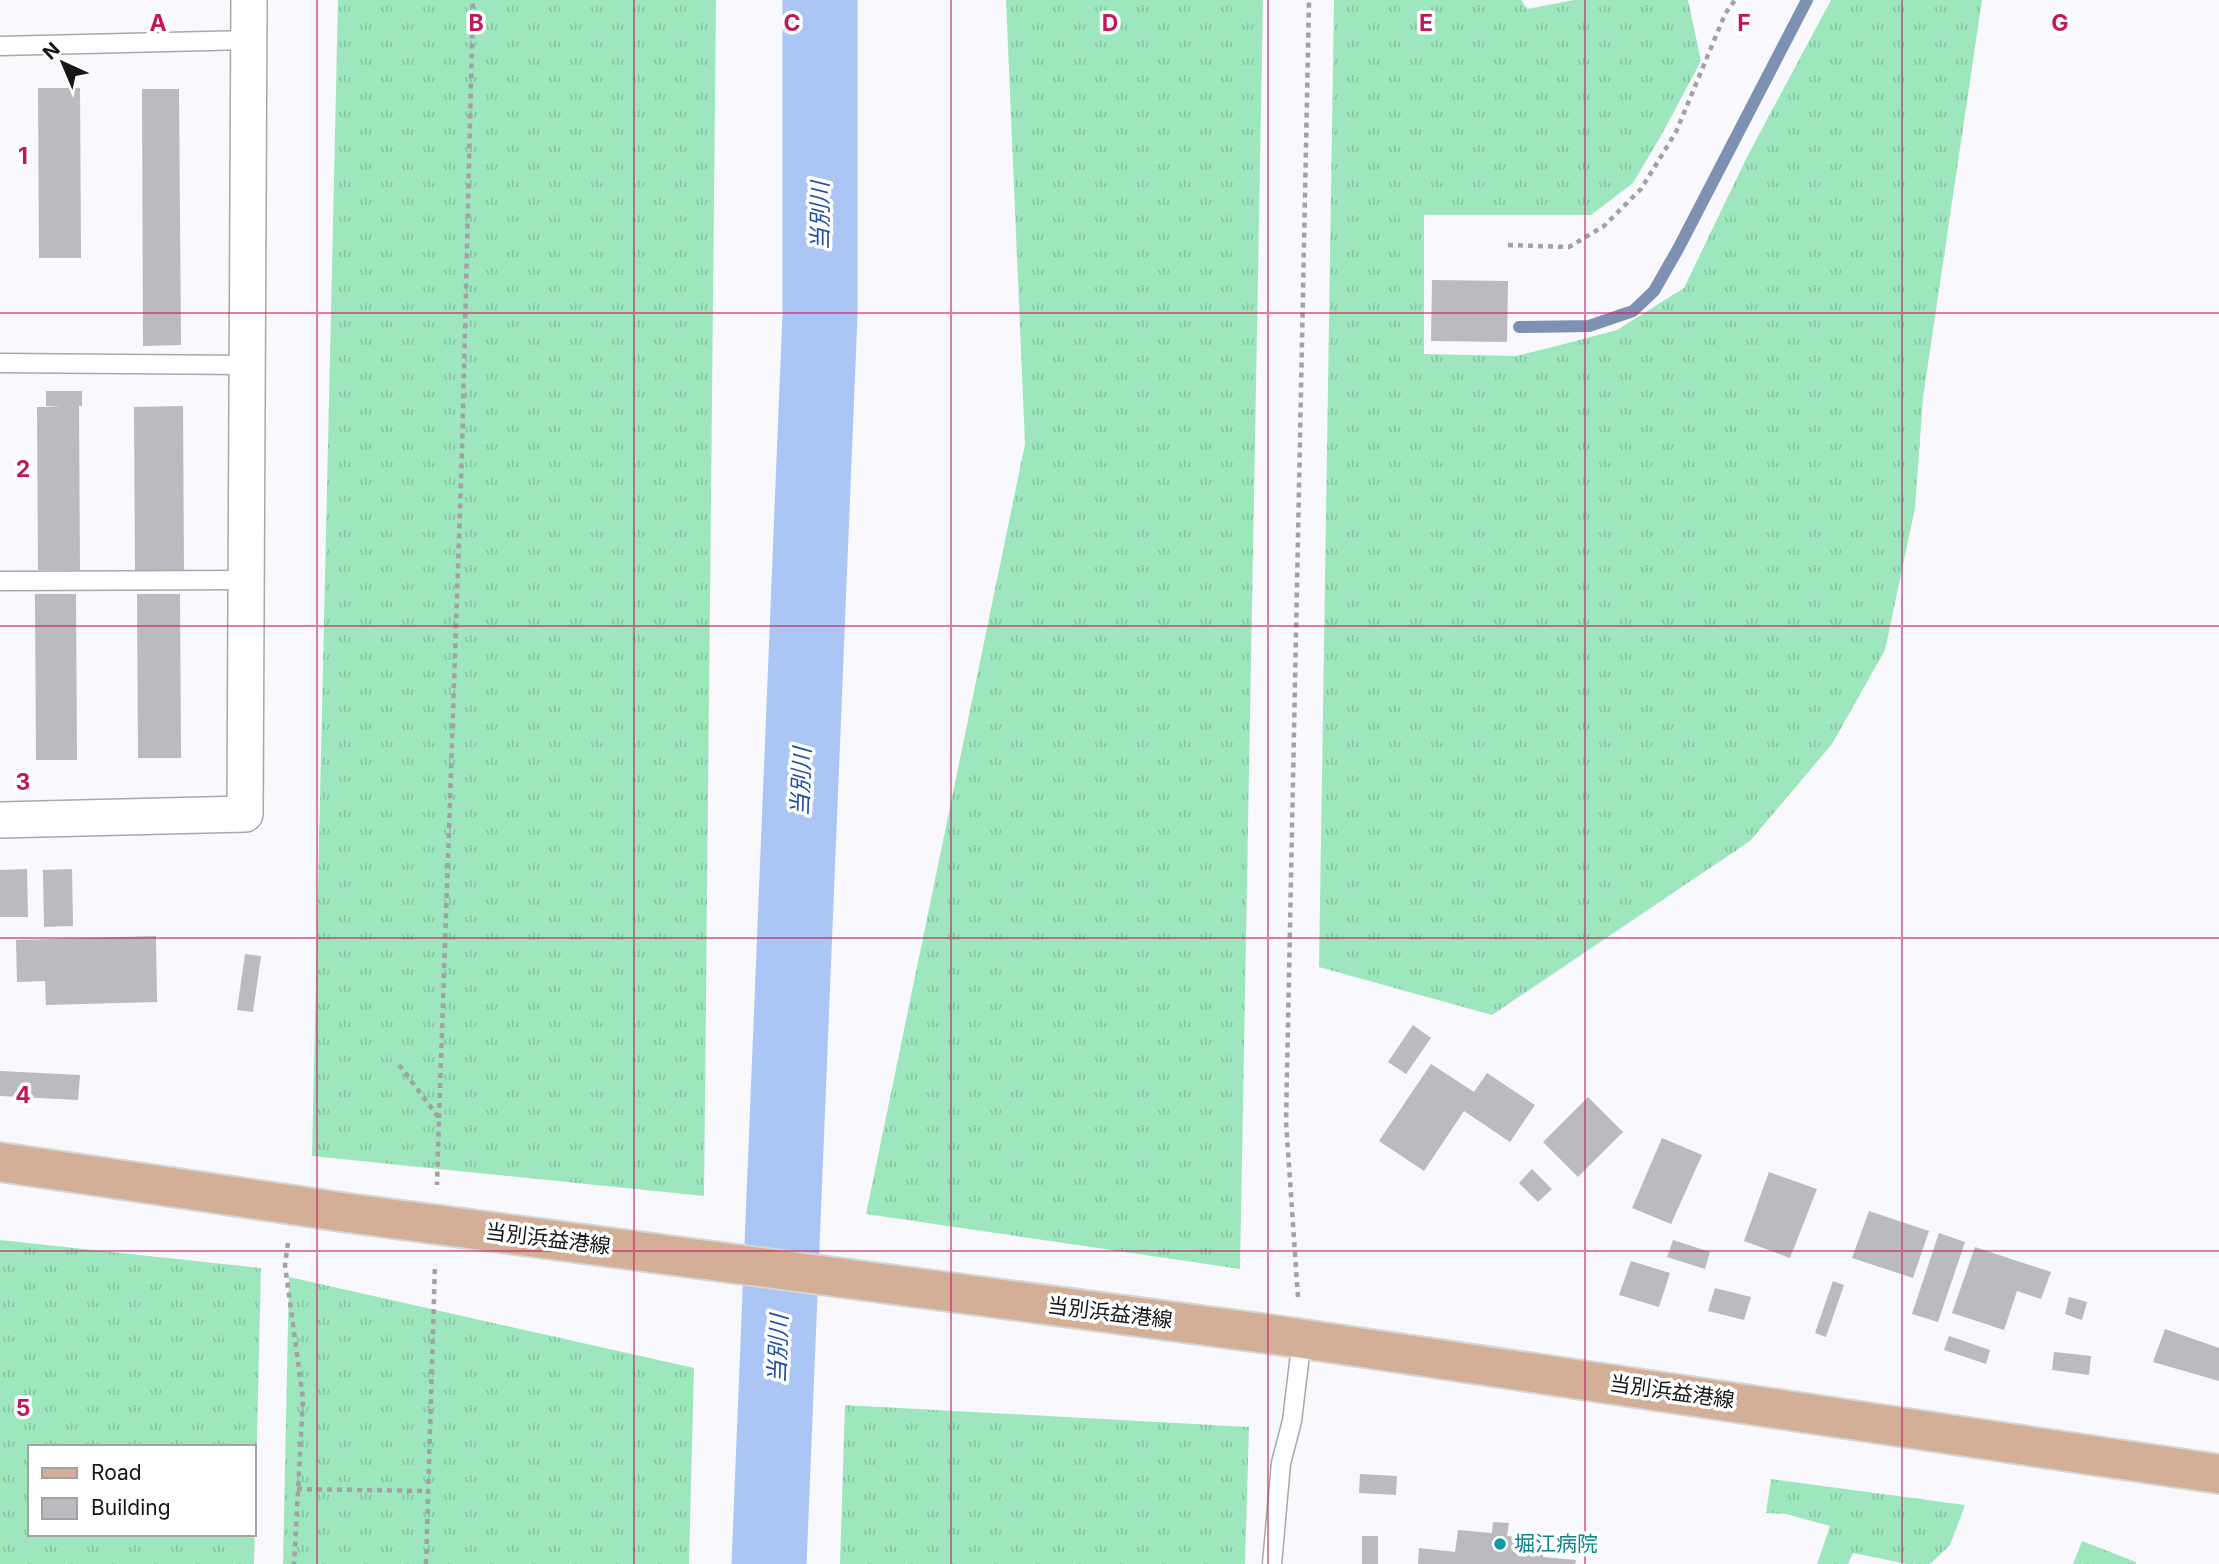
<svg xmlns="http://www.w3.org/2000/svg" width="2219" height="1564" font-family="Inter,'Noto Sans JP',sans-serif">
  <style>
    .grass { fill: url(#grass-tufts); fill-rule: evenodd }
    .lines { fill: none; stroke-linecap: round; stroke-linejoin: round }
    .stream { stroke: #7f91b2; stroke-width: 12 }
    .river { stroke: #abc5f4; stroke-width: 75 }
    .building { fill: #bbbabe }
    .service-casing { stroke: #a8a8ab; stroke-width: 21 }
    .minor-casing { stroke: #a8a8ab; stroke-width: 38 }
    .primary-casing { stroke: #d5d5d5; stroke-width: 42 }
    .path { stroke: #a2a1a4; stroke-width: 4.5; stroke-dasharray: 5 5; stroke-linecap: butt }
    .service { stroke: #fff; stroke-width: 18 }
    .minor { stroke: #fff; stroke-width: 35 }
    .primary { stroke: #d3af98; stroke-width: 38 }
    .primary-bridge-casing { stroke: #d5d5d5; stroke-width: 42; stroke-linecap: butt }
    .primary-bridge { stroke: #d3af98; stroke-width: 38 }
    .grid { fill: none; stroke: #c2185b; stroke-width: 2; stroke-opacity: 0.55 }
    .culture-dot { fill: #0f9aa8; stroke: #fff; stroke-width: 2.5 }
    .labels { text-anchor: middle; stroke-width: 7; stroke-linejoin: round; paint-order: stroke }
    .street-label { font-size: 21px; fill: #171718; stroke: #fff }
    .culture-label { font-size: 21px; fill: #0d838f; stroke: #fff; text-anchor: start }
    .water-label { font-size: 23px; font-style: italic; fill: #234fa8; stroke: #fff }
    .grid-label { font-size: 23px; text-anchor: middle; font-weight: bold; fill: #c2185b; stroke: #fff; stroke-width: 7; stroke-linejoin: round; paint-order: stroke }
  </style>
  <defs>
    <pattern id="grass-tufts" width="24" height="20" patternUnits="userSpaceOnUse" patternTransform="scale(1.75)"><rect width="24" height="20" fill="#9ee7be"/><path d="M3 7l-1-3M5 7V3M7 7l1-3M15 17l-1-3M17 17v-4M19 17l1-3" fill="none" stroke="#87c5a3"/></pattern>
  </defs>
  <rect width="100%" height="100%" fill="#f9f8fc"/>
  <g class="grass">
    <polygon points="338,0 716,0 704,1196 312,1156"/>
    <polygon points="1006,0 1263,0 1240,1269 866,1214 1025,444"/>
    <polygon points="1334,0 1521,0 1527,9 1574,0 1688,0 1701,61 1662,134 1633,183 1591,215 1424,215 1424,354 1516,356 1549,348 1617,330 1684,288 1747,157 1831,0 1982,0 1923,398 1915,508 1885,650 1832,744 1750,841 1492,1015 1319,967"/>
    <path d="M0 1240 261 1268 254 1564H0ZM30 1447H254V1534H30Z"/>
    <polygon points="289,1277 694,1368 689,1564 283,1564"/>
    <polygon points="845,1405 1249,1427 1245,1564 840,1564"/>
    <polygon points="1771,1479 1965,1505 1950,1545 1930,1564 1907,1564 1853,1553 1848,1564 1817,1564 1830,1526 1786,1514 1766,1513"/>
    <polygon points="2082,1541 2136,1562 2136,1564 2073,1564"/>
  </g>
  <g class="lines">
    <polyline class="stream" points="1519,327 1589,326 1633,311 1654,291 1678,249 1807,0"/>
    <polyline class="river" points="769,1564 820,314 820,0"/>
  </g>
  <g class="building">
    <polygon points="38,88 80,88 81,258 39,258"/>
    <polygon points="142,89 179,89 181,345 143,346"/>
    <polygon points="1432,280 1508,281 1507,342 1431,341"/>
    <polygon points="46,391 82,391 82,406 79,406 80,570 38,570 37,407 62,407 46,406"/>
    <polygon points="183,406 184,571 135,572 134,407"/>
    <polygon points="35,594 76,594 77,760 36,760"/>
    <polygon points="137,594 180,594 181,758 138,758"/>
    <polygon points="27,869 28,917 0,917 0,870"/>
    <polygon points="72,869 73,926 44,927 43,870"/>
    <polygon points="156,936 157,1002 46,1005 45,981 17,982 16,940"/>
    <polygon points="245,954 261,956 253,1012 237,1010"/>
    <polygon points="1413,1025 1431,1038 1406,1074 1388,1062"/>
    <polygon points="1431,1064 1474,1092 1487,1073 1535,1105 1510,1142 1464,1111 1424,1171 1379,1141"/>
    <polygon points="0,1071 80,1075 78,1100 0,1096"/>
    <polygon points="1588,1097 1623,1132 1578,1177 1543,1142"/>
    <polygon points="1662,1138 1702,1155 1671,1224 1632,1208"/>
    <polygon points="1532,1169 1552,1189 1538,1202 1519,1183"/>
    <polygon points="1769,1172 1817,1189 1790,1258 1744,1241"/>
    <polygon points="1869,1211 1929,1231 1913,1278 1852,1258"/>
    <polygon points="1939,1233 1965,1242 1938,1322 1912,1314"/>
    <polygon points="1673,1240 1710,1252 1705,1269 1667,1257"/>
    <polygon points="1975,1247 2051,1272 2041,1299 2017,1291 2004,1330 1952,1313"/>
    <polygon points="1631,1261 1670,1273 1659,1307 1619,1295"/>
    <polygon points="1833,1281 1844,1285 1826,1337 1815,1333"/>
    <polygon points="1715,1288 1751,1297 1744,1320 1708,1311"/>
    <polygon points="2069,1297 2087,1302 2082,1320 2065,1314"/>
    <polygon points="2165,1329 2219,1348 2219,1381 2153,1362"/>
    <polygon points="1949,1336 1990,1350 1986,1364 1944,1350"/>
    <polygon points="2054,1352 2091,1356 2089,1375 2052,1370"/>
    <polygon points="1360,1474 1397,1476 1396,1495 1359,1493"/>
    <polygon points="1493,1522 1509,1523 1507,1536 1544,1540 1543,1557 1576,1560 1575,1564 1418,1564 1419,1548 1455,1552 1458,1530 1492,1533"/>
    <rect x="1362" y="1536" width="16" height="28"/>
  </g>
  <g class="lines">
    <defs>
      <g id="service">
        <polyline points="0,46 249,40"/>
        <polyline points="0,363 247,365"/>
        <polyline points="0,581 247,580"/>
        <polyline points="1272,1564 1281,1463 1292,1421 1302,1338"/>
      </g>
      <polyline id="minor" points="0,820 245,814 249,0"/>
      <g id="primary">
        <polyline points="0,1162 341,1212"/>
        <polyline points="1276,1335 2219,1474"/>
      </g>
    </defs>
    <use href="#service" class="service-casing"/>
    <use href="#minor" class="minor-casing"/>
    <use href="#primary" class="primary-casing"/>
    <g class="path">
      <polyline points="1508,245 1569,247 1604,226 1641,189 1676,132 1725,14 1735,0"/>
      <polyline points="399,1065 439,1118 437,1185"/>
      <polyline points="439,1118 462,452 473,0"/>
      <polyline points="288,1243 285,1265 303,1399 294,1564"/>
      <polyline points="1298,1297 1286,1122 1309,0"/>
      <polyline points="297,1489 428,1491"/>
      <polyline points="426,1564 435,1264"/>
    </g>
    <use href="#service" class="service"/>
    <use href="#minor" class="minor"/>
    <use href="#primary" class="primary"/>
    <defs>
      <polyline id="primary-bridge" points="341,1212 1276,1335"/>
    </defs>
    <use href="#primary-bridge" class="primary-bridge-casing"/>
    <use href="#primary-bridge" class="primary-bridge"/>
  </g>
  <path class="grid" d="M317 0V1564M634 0V1564M951 0V1564M1268 0V1564M1585 0V1564M1902 0V1564M0 313H2219M0 626H2219M0 938H2219M0 1251H2219"/>
  <circle class="culture-dot" cx="1500" cy="1544" r="7"/>
  <g class="labels">
    <g class="street-label">
      <text transform="translate(548 1239) rotate(7)" y="7">当別浜益港線</text>
      <text transform="translate(1110 1313) rotate(7)" y="7">当別浜益港線</text>
      <text transform="translate(1672 1392) rotate(8)" y="7">当別浜益港線</text>
    </g>
    <g class="culture-label">
      <text x="1514" y="1551">堀江病院</text>
    </g>
    <g class="water-label">
      <text transform="translate(820 216) rotate(-90)" y="8">当別川</text>
      <text transform="translate(801 782) rotate(-88)" y="8">当別川</text>
      <text transform="translate(778 1349) rotate(-88)" y="8">当別川</text>
    </g>
  </g>
  <g class="grid-label">
    <text x="158" y="31">A</text>
    <text x="476" y="31">B</text>
    <text x="792" y="31">C</text>
    <text x="1110" y="31">D</text>
    <text x="1426" y="31">E</text>
    <text x="1744" y="31">F</text>
    <text x="2060" y="31">G</text>
    <text x="23" y="164">1</text>
    <text x="23" y="477">2</text>
    <text x="23" y="790">3</text>
    <text x="23" y="1103">4</text>
    <text x="23" y="1416">5</text>
  </g>
  <rect x="28" y="1445" width="228" height="91" fill="#ffffff" stroke="#a2a2a3" stroke-width="2"/>
  <rect x="42" y="1468" width="35" height="10" fill="#d3af98" stroke="#a2a2a3" stroke-width="2"/>
  <text x="91" y="1480" font-size="21" fill="#171718">Road</text>
  <rect x="42" y="1498" width="35" height="21" fill="#bbbabe" stroke="#a2a2a3" stroke-width="2"/>
  <text x="91" y="1515" font-size="21" fill="#171718">Building</text>
  <g transform="translate(63 63) rotate(316)" stroke="#ffffff" stroke-width="5" paint-order="stroke">
  <path d="M0-5L12 26L0 18L-12 26Z" fill="#171718"/>
  <text y="-10" font-size="19" font-weight="bold" text-anchor="middle" fill="#171718">N</text>
  </g>
</svg>
